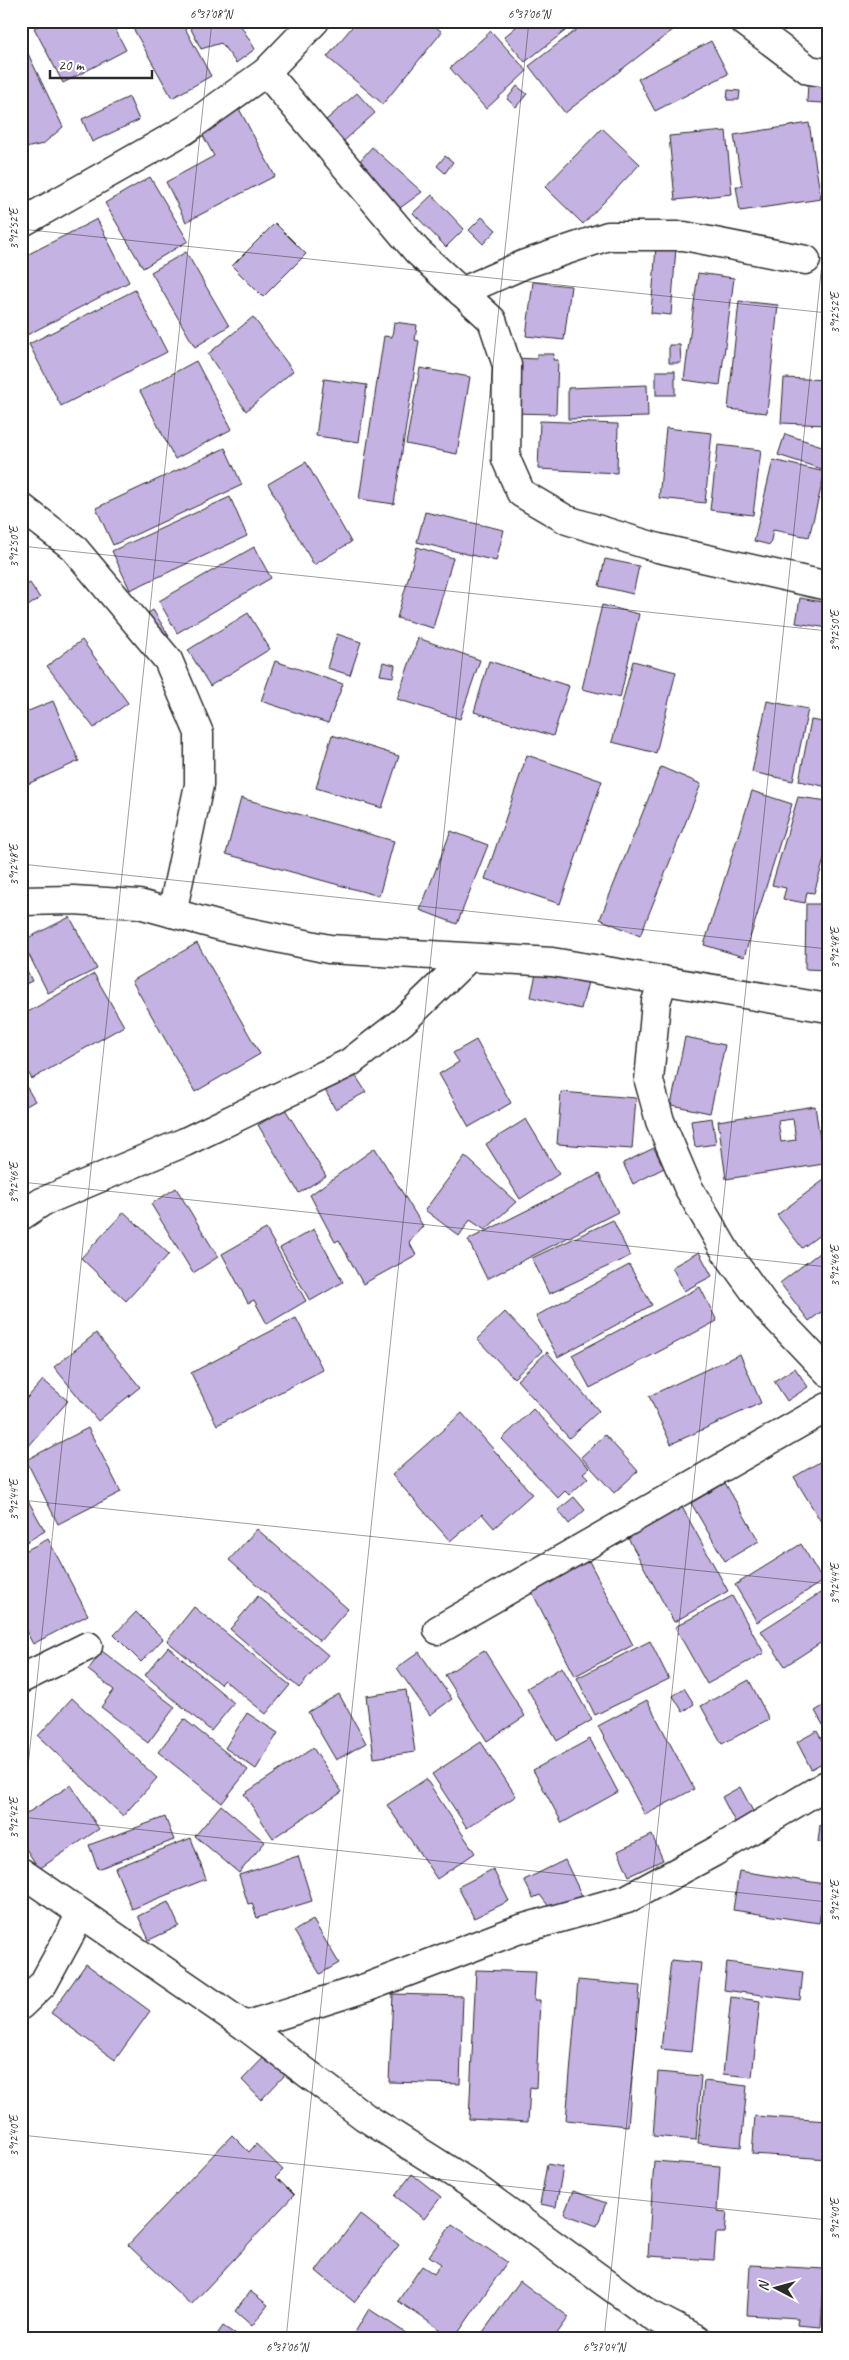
<svg xmlns="http://www.w3.org/2000/svg" width="849" height="2360" font-family="Caveat,sans-serif">
  <style>
    .building { fill: #c4b2e2; stroke: #2b2b2b; fill-rule: evenodd }
    .lines { fill: none; stroke-linecap: round; stroke-linejoin: round }
    .minor-casing { stroke: #2b2b2b; stroke-width: 31 }
    .minor { stroke: #fff; stroke-width: 28 }
    .ticks { fill: none; stroke: #2b2b2b; stroke-width: 1; stroke-opacity: 0.45 }
    .neatline { fill: none; stroke: #2b2b2b; stroke-width: 2 }
    .ticks-label { font-size: 12px; text-anchor: middle; fill: #2b2b2b }
  </style>
  <rect width="100%" height="100%" fill="#fff"/>
  <filter id="ink" filterUnits="userSpaceOnUse"><feTurbulence type="fractalNoise" baseFrequency=".02" numOctaves="2"/><feDisplacementMap in="SourceGraphic" scale="10" xChannelSelector="R" yChannelSelector="G"/><feConvolveMatrix kernelMatrix="1 2 1 2 8 2 1 2 1" color-interpolation-filters="sRGB"/></filter>
  <g filter="url(#ink)">
    <g class="building">
      <polygon points="48,21 111,21 126,50 63,83 34,28"/>
      <polygon points="129,21 181,21 211,76 172,98"/>
      <polygon points="187,21 238,21 255,49 236,63 221,43 201,49"/>
      <polygon points="357,21 429,21 442,32 383,104 327,57"/>
      <polygon points="512,21 578,21 525,62 504,37 516,27"/>
      <polygon points="588,21 675,21 678,26 565,113 529,66"/>
      <polygon points="491,31 527,71 486,109 450,68"/>
      <polygon points="21,39 63,127 43,144 21,149"/>
      <polygon points="711,41 728,74 655,111 638,79"/>
      <polygon points="808,81 825,82 823,103 807,102"/>
      <polygon points="517,86 527,94 516,107 507,99"/>
      <polygon points="728,90 740,91 739,100 727,100"/>
      <polygon points="357,93 375,113 344,141 326,120"/>
      <polygon points="129,97 139,120 92,142 82,119"/>
      <polygon points="237,105 275,176 186,222 166,182 214,156 198,126"/>
      <polygon points="809,123 821,199 740,211 736,186 742,186 734,135"/>
      <polygon points="602,128 640,164 583,224 545,187"/>
      <polygon points="726,131 732,194 675,200 669,136"/>
      <polygon points="372,147 422,192 400,208 358,163"/>
      <polygon points="445,156 453,162 445,173 437,166"/>
      <polygon points="150,177 188,241 143,268 105,203"/>
      <polygon points="432,195 464,229 446,247 413,213"/>
      <polygon points="482,217 496,230 483,244 469,230"/>
      <polygon points="97,219 129,282 25,336 21,329 21,258"/>
      <polygon points="275,223 306,254 263,297 232,266"/>
      <polygon points="656,246 676,247 671,315 651,313"/>
      <polygon points="186,252 229,326 195,347 151,272"/>
      <polygon points="698,273 734,278 720,385 684,380"/>
      <polygon points="533,282 571,286 564,340 526,336"/>
      <polygon points="135,290 167,352 61,406 29,344"/>
      <polygon points="739,301 778,305 767,413 728,409"/>
      <polygon points="253,317 293,371 246,411 208,354"/>
      <polygon points="394,322 417,325 415,340 419,341 394,504 359,499 384,336 392,337"/>
      <polygon points="669,345 680,345 681,363 669,363"/>
      <polygon points="537,354 554,354 553,360 558,360 556,414 511,413 514,358 537,359"/>
      <polygon points="196,361 232,429 175,459 140,391"/>
      <polygon points="420,368 470,377 457,454 406,444"/>
      <rect x="656" y="371" width="19" height="24"/>
      <polygon points="784,378 828,380 828,425 781,423"/>
      <polygon points="324,379 367,385 359,442 316,436"/>
      <polygon points="647,385 648,417 568,419 568,388"/>
      <polygon points="540,421 618,424 617,473 538,469"/>
      <polygon points="666,428 712,433 705,503 659,498"/>
      <polygon points="785,434 828,448 828,471 778,455"/>
      <polygon points="718,445 761,450 753,515 710,510"/>
      <polygon points="225,448 242,485 113,545 96,508"/>
      <polygon points="773,460 825,472 809,537 773,530 770,545 754,541"/>
      <polygon points="306,462 351,542 314,565 268,484"/>
      <polygon points="230,497 247,536 130,590 112,551"/>
      <polygon points="425,512 504,530 496,561 417,542"/>
      <polygon points="254,547 271,578 177,633 159,601"/>
      <polygon points="417,547 453,558 433,628 397,618"/>
      <polygon points="605,559 639,566 633,594 599,586"/>
      <polygon points="30,583 40,598 25,608 21,602 21,588"/>
      <polygon points="800,598 828,603 828,628 796,623"/>
      <polygon points="602,605 639,614 620,698 582,689"/>
      <polygon points="153,610 169,636 157,643 142,617"/>
      <polygon points="248,613 270,649 210,686 188,650"/>
      <polygon points="337,634 361,642 350,675 327,668"/>
      <polygon points="418,638 480,660 460,719 397,699"/>
      <polygon points="82,640 128,703 94,728 47,666"/>
      <polygon points="275,661 343,684 328,723 261,701"/>
      <polygon points="489,661 569,686 553,736 474,712"/>
      <polygon points="633,661 676,672 656,753 612,742"/>
      <polygon points="383,662 395,665 393,677 380,675"/>
      <polygon points="53,701 79,761 21,787 21,714"/>
      <polygon points="767,701 808,709 793,781 752,772"/>
      <polygon points="811,720 828,723 828,787 799,781"/>
      <polygon points="332,735 399,756 382,808 316,788"/>
      <polygon points="527,755 602,781 560,904 485,879"/>
      <polygon points="661,767 701,784 640,936 600,919"/>
      <polygon points="752,791 792,804 744,957 704,945"/>
      <polygon points="798,797 828,801 828,846 814,893 807,892 805,903 783,899 786,888 772,885"/>
      <polygon points="241,798 394,841 379,896 226,854"/>
      <polygon points="451,831 488,845 457,924 420,910"/>
      <polygon points="806,904 828,904 828,970 805,969"/>
      <polygon points="70,917 97,969 48,993 22,941"/>
      <polygon points="197,943 260,1054 195,1092 132,981"/>
      <polygon points="21,958 32,981 21,986"/>
      <polygon points="537,969 588,982 581,1009 531,997"/>
      <polygon points="94,974 124,1026 32,1079 21,1060 21,1016"/>
      <polygon points="685,1037 725,1045 710,1113 671,1105"/>
      <polygon points="476,1040 511,1103 469,1127 439,1074 459,1062 453,1053"/>
      <polygon points="354,1073 366,1092 335,1109 325,1090"/>
      <polygon points="21,1078 35,1101 21,1109"/>
      <polygon points="561,1092 636,1098 632,1149 557,1144"/>
      <path d="M815 1106 824 1164 726 1179 718 1121ZM793 1119 796 1140 781 1142 778 1121Z"/>
      <polygon points="285,1109 326,1176 299,1193 258,1125"/>
      <polygon points="712,1118 716,1144 695,1147 691,1121"/>
      <polygon points="526,1119 559,1174 520,1199 486,1144"/>
      <polygon points="375,1148 423,1226 409,1242 416,1255 363,1284 339,1240 335,1242 310,1195"/>
      <polygon points="654,1148 664,1168 633,1184 623,1163"/>
      <polygon points="465,1156 516,1202 485,1230 470,1220 459,1236 425,1210"/>
      <polygon points="599,1174 618,1212 487,1279 468,1240"/>
      <polygon points="828,1177 828,1229 802,1248 777,1215"/>
      <polygon points="176,1188 218,1257 193,1273 151,1204"/>
      <polygon points="124,1212 169,1254 126,1301 81,1258"/>
      <polygon points="613,1220 630,1256 549,1294 532,1258"/>
      <polygon points="266,1229 306,1301 267,1324 254,1300 248,1303 222,1254"/>
      <polygon points="314,1229 343,1282 310,1301 280,1248"/>
      <polygon points="828,1246 828,1307 809,1321 780,1283"/>
      <polygon points="699,1252 712,1276 684,1291 672,1267"/>
      <polygon points="629,1265 652,1305 558,1357 536,1316"/>
      <polygon points="700,1287 717,1321 590,1388 572,1355"/>
      <polygon points="505,1312 542,1351 514,1378 477,1339"/>
      <polygon points="296,1318 323,1370 217,1425 191,1373"/>
      <polygon points="96,1333 140,1387 98,1421 54,1367"/>
      <polygon points="547,1352 599,1411 569,1438 517,1380"/>
      <polygon points="740,1354 761,1403 671,1444 649,1396"/>
      <polygon points="795,1368 808,1387 787,1401 774,1381"/>
      <polygon points="43,1380 68,1401 21,1455 21,1405"/>
      <polygon points="533,1409 589,1468 583,1473 588,1478 569,1495 565,1491 558,1498 502,1439"/>
      <polygon points="462,1413 532,1494 494,1528 482,1514 450,1541 392,1475"/>
      <polygon points="88,1428 121,1492 58,1524 26,1460"/>
      <polygon points="605,1435 638,1471 614,1493 581,1457"/>
      <polygon points="828,1457 828,1522 823,1525 794,1477"/>
      <polygon points="725,1483 759,1541 725,1561 691,1503"/>
      <polygon points="21,1488 45,1531 21,1545"/>
      <polygon points="574,1497 585,1510 569,1524 558,1510"/>
      <polygon points="682,1507 728,1591 674,1622 628,1538"/>
      <polygon points="257,1529 348,1609 320,1641 229,1560"/>
      <polygon points="48,1539 88,1615 33,1644 21,1622 21,1553"/>
      <polygon points="801,1544 823,1581 757,1622 735,1585"/>
      <polygon points="589,1561 633,1645 575,1676 532,1592"/>
      <polygon points="828,1588 828,1638 785,1666 761,1631"/>
      <polygon points="258,1596 328,1655 299,1688 230,1629"/>
      <polygon points="732,1596 764,1653 707,1684 675,1627"/>
      <polygon points="194,1607 290,1685 266,1714 224,1680 220,1684 167,1641"/>
      <polygon points="136,1612 163,1639 141,1662 114,1635"/>
      <polygon points="650,1641 669,1679 595,1715 577,1678"/>
      <polygon points="168,1647 234,1703 211,1731 145,1675"/>
      <polygon points="484,1650 525,1716 487,1741 445,1675"/>
      <polygon points="102,1651 175,1707 148,1743 101,1707 114,1690 88,1670"/>
      <polygon points="419,1652 452,1699 430,1715 397,1668"/>
      <polygon points="562,1667 592,1720 557,1741 527,1688"/>
      <polygon points="749,1680 769,1719 722,1744 701,1706"/>
      <polygon points="684,1688 694,1704 683,1712 673,1696"/>
      <polygon points="406,1690 415,1752 374,1758 366,1696"/>
      <polygon points="339,1694 366,1743 336,1760 308,1712"/>
      <polygon points="72,1698 157,1778 123,1816 38,1736"/>
      <polygon points="647,1700 694,1789 645,1815 598,1726"/>
      <polygon points="828,1703 828,1729 826,1730 815,1711"/>
      <polygon points="247,1713 278,1733 256,1769 225,1748"/>
      <polygon points="184,1719 248,1770 222,1803 158,1752"/>
      <polygon points="817,1731 828,1752 828,1760 811,1769 797,1742"/>
      <polygon points="590,1739 618,1792 562,1823 533,1770"/>
      <polygon points="481,1742 516,1796 467,1828 432,1774"/>
      <polygon points="313,1748 342,1792 273,1838 244,1794"/>
      <polygon points="426,1779 475,1853 437,1879 387,1805"/>
      <polygon points="71,1785 99,1829 39,1869 21,1841 21,1817"/>
      <polygon points="740,1787 755,1815 736,1824 722,1797"/>
      <polygon points="221,1805 265,1842 239,1873 195,1836"/>
      <polygon points="165,1817 174,1840 98,1869 89,1845"/>
      <polygon points="820,1825 828,1826 828,1843 818,1842"/>
      <polygon points="652,1835 663,1860 629,1876 618,1851"/>
      <polygon points="191,1838 206,1879 132,1909 115,1868"/>
      <polygon points="298,1856 312,1901 257,1918 252,1903 248,1904 239,1875"/>
      <polygon points="565,1860 582,1896 550,1908 540,1895 533,1898 524,1880"/>
      <polygon points="493,1869 509,1901 474,1918 458,1887"/>
      <polygon points="739,1871 825,1884 819,1923 733,1910"/>
      <polygon points="168,1902 179,1926 149,1940 138,1916"/>
      <polygon points="313,1920 339,1963 320,1974 294,1931"/>
      <polygon points="671,1960 701,1963 692,2052 661,2049"/>
      <polygon points="727,1962 803,1972 800,2000 724,1990"/>
      <polygon points="86,1964 150,2011 115,2060 51,2013"/>
      <polygon points="476,1970 536,1972 534,2000 540,2000 536,2088 530,2087 528,2122 469,2119"/>
      <polygon points="578,1980 640,1986 628,2126 566,2120"/>
      <polygon points="393,1994 463,1996 460,2084 389,2082"/>
      <polygon points="731,1997 760,2001 752,2077 723,2074"/>
      <polygon points="266,2055 286,2074 261,2100 242,2080"/>
      <polygon points="658,2072 701,2076 696,2140 653,2136"/>
      <polygon points="704,2081 747,2086 741,2147 698,2143"/>
      <polygon points="755,2116 828,2121 828,2159 752,2154"/>
      <polygon points="232,2135 249,2152 256,2144 283,2170 276,2177 294,2195 191,2305 128,2245"/>
      <polygon points="654,2161 720,2166 717,2211 727,2212 725,2233 716,2233 714,2260 648,2256"/>
      <polygon points="547,2164 563,2167 556,2207 540,2204"/>
      <polygon points="412,2174 441,2197 424,2219 395,2196"/>
      <polygon points="573,2191 606,2203 597,2226 564,2214"/>
      <polygon points="360,2214 399,2245 354,2302 316,2271"/>
      <polygon points="452,2224 507,2262 454,2339 398,2301 422,2266 434,2274 441,2264 429,2256"/>
      <polygon points="750,2265 825,2269 821,2327 797,2325 798,2318 747,2315"/>
      <polygon points="520,2281 569,2317 553,2339 478,2339"/>
      <polygon points="250,2291 268,2305 252,2326 235,2311"/>
      <polygon points="369,2309 415,2339 351,2339"/>
      <polygon points="223,2326 238,2336 236,2339 214,2339"/>
    </g>
    <g class="lines">
      <defs>
        <g id="minor">
          <polyline points="744,21 809,70 828,73"/>
          <polyline points="266,72 417,251 492,320 507,365 506,459 521,493 567,520 658,548 828,586"/>
          <polyline points="21,223 185,130 266,72 315,21"/>
          <polyline points="461,292 525,264 608,236 684,236 806,260"/>
          <polyline points="21,507 73,547 168,660 199,733 199,785 172,913"/>
          <polyline points="21,901 73,900 139,904 224,927 329,949 552,962 828,1008"/>
          <polyline points="663,980 656,1002 649,1081 660,1121 688,1187 726,1252 766,1307 828,1372"/>
          <polyline points="21,1216 42,1202 185,1142 349,1063 402,1022 468,958"/>
          <polyline points="438,1630 828,1407"/>
          <polyline points="21,1679 88,1646"/>
          <polyline points="21,1872 245,2026 365,2117 469,2183 647,2313 697,2339"/>
          <polyline points="21,2005 43,1984 81,1914"/>
          <polyline points="245,2026 368,1987 517,1930 627,1899 714,1852 828,1784"/>
        </g>
      </defs>
      <use href="#minor" class="minor-casing"/>
      <use href="#minor" class="minor"/>
    </g>
  </g>
  <path class="ticks" d="M21 229 828 313M21 546 828 631M21 864 828 949M21 1182 828 1267M21 1500 828 1584M21 1817 828 1902M21 1833 212 21M21 2135 828 2220M286 2339 529 21M604 2339 828 206"/>
  <rect width="849" height="2360" fill="none" stroke="#fff" stroke-width="55"/>
  <g transform="translate(776 2288) rotate(276)" stroke="#ffffff" stroke-width="4" paint-order="stroke">
  <path d="M0-4L9 19L0 12L-9 19Z" fill="#2b2b2b"/>
  <text y="-8" font-size="14" font-weight="bold" text-anchor="middle" fill="#2b2b2b">N</text>
  </g>
  <path d="M50 70v8h102v-8" fill="none" stroke="#2b2b2b" stroke-width="2.5"/>
  <text x="58" y="70" font-size="15" fill="#2b2b2b" stroke="#ffffff" stroke-width="4" paint-order="stroke">20 m</text>
  <rect x="28" y="28" width="794" height="2304" class="neatline"/>
  <g class="ticks-label">
    <text x="211" y="18">6°37'08"N</text>
    <text x="529" y="18">6°37'06"N</text>
    <text transform="translate(14 229) rotate(-90)" y="4">3°12'52"E</text>
    <text transform="translate(835 313) rotate(-90)" y="4">3°12'52"E</text>
    <text transform="translate(14 547) rotate(-90)" y="4">3°12'50"E</text>
    <text transform="translate(835 631) rotate(-90)" y="4">3°12'50"E</text>
    <text transform="translate(14 865) rotate(-90)" y="4">3°12'48"E</text>
    <text transform="translate(835 948) rotate(-90)" y="4">3°12'48"E</text>
    <text transform="translate(14 1183) rotate(-90)" y="4">3°12'46"E</text>
    <text transform="translate(835 1266) rotate(-90)" y="4">3°12'46"E</text>
    <text transform="translate(14 1500) rotate(-90)" y="4">3°12'44"E</text>
    <text transform="translate(835 1584) rotate(-90)" y="4">3°12'44"E</text>
    <text transform="translate(14 1818) rotate(-90)" y="4">3°12'42"E</text>
    <text transform="translate(835 1901) rotate(-90)" y="4">3°12'42"E</text>
    <text transform="translate(14 2136) rotate(-90)" y="4">3°12'40"E</text>
    <text transform="translate(835 2219) rotate(-90)" y="4">3°12'40"E</text>
    <text x="287" y="2351">6°37'06"N</text>
    <text x="604" y="2351">6°37'04"N</text>
  </g>
</svg>
